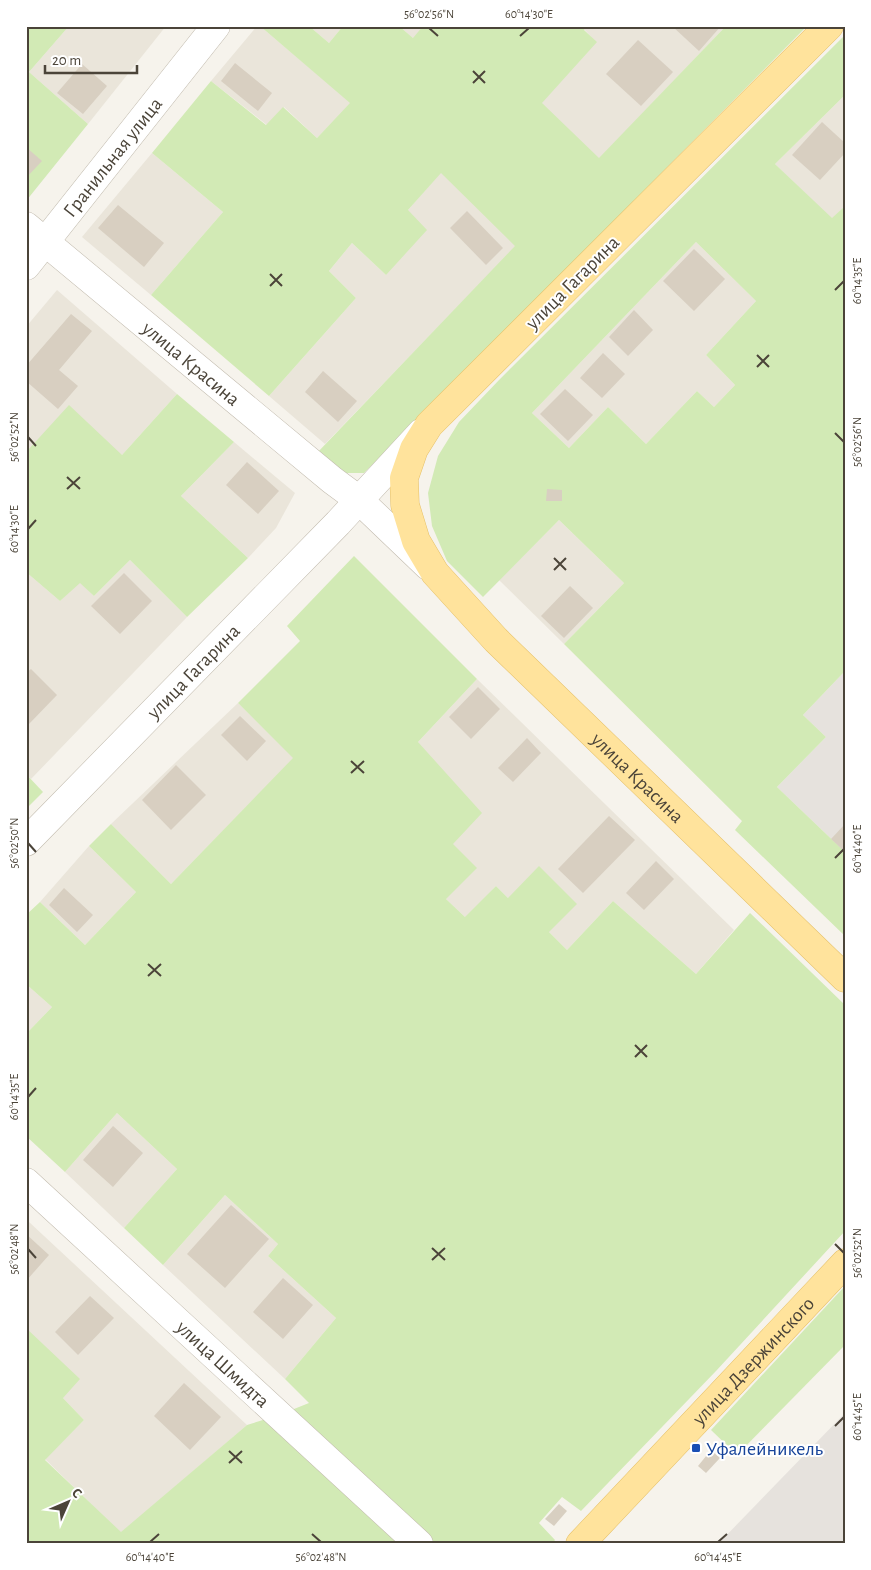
<svg xmlns="http://www.w3.org/2000/svg" width="871" height="1570" font-family="'Alegreya Sans',sans-serif">
  <style>
    .residential { fill: #eae5da }
    .industrial { fill: #e6e2dd }
    .green { fill: #d2eab5; fill-rule: evenodd }
    .building { fill: #d8cfc1 }
    .lines { fill: none; stroke-linecap: round; stroke-linejoin: round }
    .minor-casing { stroke: #c2bbae; stroke-width: 29 }
    .primary-casing { stroke: #e6c16a; stroke-width: 29 }
    .minor { stroke: #fff; stroke-width: 28 }
    .primary { stroke: #ffe39c; stroke-width: 28 }
    .ticks { fill: none; stroke: #4b4439; stroke-width: 2 }
    .transit-dot { fill: #1a4fb4; stroke: #fff; stroke-width: 2 }
    .labels { text-anchor: middle; stroke-width: 4; stroke-linejoin: round; paint-order: stroke }
    .street-label { font-size: 20px; fill: #4b4439; stroke: #fff }
    .transit-label { font-size: 20px; fill: #164399; stroke: #fff; text-anchor: start }
    .neatline { fill: none; stroke: #4b4439; stroke-width: 2 }
    .ticks-label { font-size: 12px; text-anchor: middle; fill: #4b4439 }
  </style>
  <rect width="100%" height="100%" fill="#f6f3ec"/>
  <g class="residential">
    <polygon points="69,26 166,26 88,124 29,72"/>
    <polygon points="257,26 260,26 351,103 317,138 284,107 267,125 211,81"/>
    <polygon points="309,26 343,26 329,43"/>
    <polygon points="399,26 423,26 414,39"/>
    <polygon points="587,26 726,26 599,159 541,103 596,42 584,29"/>
    <polygon points="845,95 845,206 832,219 775,164"/>
    <polygon points="152,153 223,212 151,295 82,237"/>
    <polygon points="441,172 516,246 325,444 269,396 356,298 329,271 352,243 386,275 408,210"/>
    <polygon points="696,242 756,301 706,355 735,385 714,407 697,391 646,444 608,407 569,448 532,413"/>
    <polygon points="57,290 177,394 122,455 26,449 26,327"/>
    <polygon points="234,442 295,493 276,528 248,558 181,496"/>
    <polygon points="559,520 624,583 564,644 499,580"/>
    <polygon points="130,560 187,617 31,779 26,774 26,572 60,601 80,582 94,596"/>
    <polygon points="477,679 734,930 696,974 613,901 567,950 549,932 508,898 496,886 466,918 446,899 453,844 418,742"/>
    <polygon points="238,703 294,758 171,884 111,824"/>
    <polygon points="89,846 136,892 85,945 40,902"/>
    <polygon points="26,984 52,1007 26,1034"/>
    <polygon points="117,1113 177,1169 124,1228 65,1172"/>
    <polygon points="225,1195 278,1244 268,1256 336,1318 285,1379 163,1265"/>
    <polygon points="29,1222 247,1425 121,1533 45,1459 84,1420 63,1398 26,1328 26,1226"/>
  </g>
  <g class="industrial">
    <polygon points="845,671 845,852 777,787 826,737 803,715"/>
    <polygon points="845,1413 845,1544 718,1544"/>
  </g>
  <g class="green">
    <polygon points="26,26 69,26 29,72 88,124 26,201"/>
    <polygon points="260,26 309,26 329,43 343,26 399,26 413,38 423,26 587,26 584,30 597,42 542,103 599,158 726,26 807,26 364,473 338,473 317,453 515,246 441,173 408,210 427,230 386,275 352,243 329,271 356,298 269,396 151,295 223,212 152,153 211,81 266,125 283,107 317,138 350,103"/>
    <path d="M845 35V95L775 164 832 218 845 206V671L803 715 826 737 777 787 845 852V936L735 830 742 821 564 644 624 583 559 520 483 597 447 561 432 526 428 493 438 456 459 422 499 380ZM696 242 756 301 706 355 735 385 714 407 697 391 646 444 608 407 569 448 532 413Z"/>
    <polygon points="177,394 234,442 181,496 248,558 187,617 130,560 94,596 80,583 60,601 26,572 26,449 28,450 69,405 122,455"/>
    <polygon points="354,556 477,679 418,742 482,813 453,844 477,868 446,899 465,917 496,886 508,898 539,866 577,904 549,932 567,950 613,901 696,974 750,913 845,1005 845,1231 716,1371 581,1511 562,1497 539,1523 555,1540 552,1544 26,1544 26,1328 80,1379 63,1398 84,1420 45,1460 121,1532 247,1425 279,1415 309,1403 285,1379 336,1318 268,1256 278,1244 225,1195 163,1265 124,1228 177,1169 117,1113 65,1172 26,1136 26,1034 52,1007 26,984 26,915 40,902 85,945 136,892 89,846 111,824 171,884 293,758 238,703 300,641 287,626"/>
    <polygon points="26,774 43,792 26,809"/>
    <polygon points="845,1286 845,1345 737,1455 711,1430"/>
  </g>
  <g class="building">
    <polygon points="672,26 721,26 699,51"/>
    <polygon points="638,40 673,72 641,106 606,74"/>
    <polygon points="235,63 272,93 258,111 221,81"/>
    <polygon points="82,64 107,86 83,114 57,93"/>
    <polygon points="822,122 845,143 845,153 820,180 792,155"/>
    <polygon points="26,147 42,161 26,178"/>
    <polygon points="118,205 164,243 144,267 98,228"/>
    <polygon points="467,211 503,248 486,265 450,228"/>
    <polygon points="694,249 725,279 694,311 663,281"/>
    <polygon points="634,310 653,330 628,356 609,337"/>
    <polygon points="71,314 92,331 59,370 78,386 58,409 26,381 26,366"/>
    <polygon points="603,353 625,374 602,398 580,378"/>
    <polygon points="323,371 357,401 338,422 305,392"/>
    <polygon points="565,389 593,415 568,441 540,414"/>
    <polygon points="247,462 279,491 258,514 226,485"/>
    <polygon points="547,489 562,490 562,501 546,501"/>
    <polygon points="124,573 152,601 120,634 91,606"/>
    <polygon points="570,586 593,608 564,638 541,616"/>
    <polygon points="31,669 57,695 28,725 26,723 26,673"/>
    <polygon points="478,687 500,709 471,739 449,717"/>
    <polygon points="240,716 266,741 247,761 221,735"/>
    <polygon points="527,738 541,753 513,782 498,768"/>
    <polygon points="176,765 206,795 171,830 142,800"/>
    <polygon points="609,816 635,840 583,893 558,869"/>
    <polygon points="845,824 845,852 831,839"/>
    <polygon points="656,861 674,879 644,910 626,893"/>
    <polygon points="64,888 93,915 77,932 49,905"/>
    <polygon points="113,1126 143,1153 113,1187 83,1160"/>
    <polygon points="231,1205 269,1239 225,1288 187,1254"/>
    <polygon points="26,1234 49,1255 26,1281"/>
    <polygon points="283,1278 313,1305 283,1339 253,1312"/>
    <polygon points="90,1296 114,1318 78,1355 55,1332"/>
    <polygon points="184,1383 221,1417 190,1450 154,1416"/>
    <polygon points="711,1450 720,1458 706,1473 698,1466"/>
    <polygon points="559,1504 567,1511 554,1526 545,1519"/>
  </g>
  <g class="lines">
    <defs>
      <g id="minor">
        <path id="s1" d="M26 226 332 480 359 500 428 566"/>
        <path id="s2" d="M26 266 216 26"/>
        <path id="s3" d="M26 842 338 523 421 433"/>
        <path id="s4" d="M26 1182 419 1544"/>
      </g>
      <g id="primary">
        <path id="s5" d="M829 26 429 425 414 449 404 478 405 505 416 541 435 573 496 640 845 978"/>
        <path id="s6" d="M580 1544 845 1263"/>
      </g>
    </defs>
    <use href="#minor" class="minor-casing"/>
    <use href="#primary" class="primary-casing"/>
    <use href="#minor" class="minor"/>
    <use href="#primary" class="primary"/>
  </g>
  <path class="ticks" d="M429 28 438 36M520 36 529 28M473 71 485 83M473 83 485 71M270 274 282 286M270 286 282 274M835 290 844 281M757 355 769 367M757 367 769 355M835 433 844 442M28 437 36 446M67 477 80 489M67 489 80 477M28 529 36 520M554 558 566 570M554 570 566 558M351 761 364 773M351 773 364 761M28 843 36 852M835 858 844 849M148 964 161 976M148 976 161 964M635 1045 647 1057M635 1057 647 1045M28 1097 36 1088M835 1244 844 1253M432 1248 445 1260M28 1249 36 1258M432 1260 445 1248M835 1426 844 1417M229 1451 242 1463M229 1463 242 1451M312 1534 321 1542M150 1542 159 1534M718 1542 727 1534"/>
  <rect class="transit-dot" x="691" y="1443" width="10" height="10" rx="2.5"/>
  <g class="labels">
    <g class="street-label">
      <text dy="7" stroke="none"><textPath href="#s2" startOffset="139">Гранильная улица</textPath></text>
      <text transform="translate(572 282) rotate(-45)" y="7">улица Гагарина</text>
      <text dy="7" stroke="none"><textPath href="#s1" startOffset="215">улица Красина</textPath></text>
      <text dy="7" stroke="none"><textPath href="#s3" startOffset="239">улица Гагарина</textPath></text>
      <text dy="7" stroke="none"><textPath href="#s5" startOffset="1014">улица Красина</textPath></text>
      <text dy="7" stroke="none"><textPath href="#s6" startOffset="252">улица Дзержинского</textPath></text>
      <text dy="7" stroke="none"><textPath href="#s4" startOffset="268">улица Шмидта</textPath></text>
    </g>
    <g class="transit-label">
      <text x="706" y="1455">Уфалейникель</text>
    </g>
  </g>
  <rect width="871" height="1570" fill="none" stroke="#ffffff" stroke-width="55"/>
  <g transform="translate(68 1502) rotate(45)" stroke="#ffffff" stroke-width="4" paint-order="stroke">
  <path d="M0-4L9 19L0 12L-9 19Z" fill="#4b4439"/>
  <text y="-8" font-size="14" font-weight="bold" text-anchor="middle" fill="#4b4439">С</text>
  </g>
  <path d="M45 65v8h92v-8" fill="none" stroke="#4b4439" stroke-width="2.5"/>
  <text x="52" y="65" font-size="15" fill="#4b4439" stroke="#ffffff" stroke-width="4" paint-order="stroke">20 m</text>
  <rect x="28" y="28" width="816" height="1514" class="neatline"/>
  <g class="ticks-label">
    <text x="429" y="18">56°02'56"N</text>
    <text x="529" y="18">60°14'30"E</text>
    <text transform="translate(857 281) rotate(-90)" y="4">60°14'35"E</text>
    <text transform="translate(14 437) rotate(-90)" y="4">56°02'52"N</text>
    <text transform="translate(857 442) rotate(-90)" y="4">56°02'56"N</text>
    <text transform="translate(14 529) rotate(-90)" y="4">60°14'30"E</text>
    <text transform="translate(14 843) rotate(-90)" y="4">56°02'50"N</text>
    <text transform="translate(857 849) rotate(-90)" y="4">60°14'40"E</text>
    <text transform="translate(14 1097) rotate(-90)" y="4">60°14'35"E</text>
    <text transform="translate(14 1249) rotate(-90)" y="4">56°02'48"N</text>
    <text transform="translate(857 1253) rotate(-90)" y="4">56°02'52"N</text>
    <text transform="translate(857 1417) rotate(-90)" y="4">60°14'45"E</text>
    <text x="150" y="1561">60°14'40"E</text>
    <text x="321" y="1561">56°02'48"N</text>
    <text x="718" y="1561">60°14'45"E</text>
  </g>
</svg>
